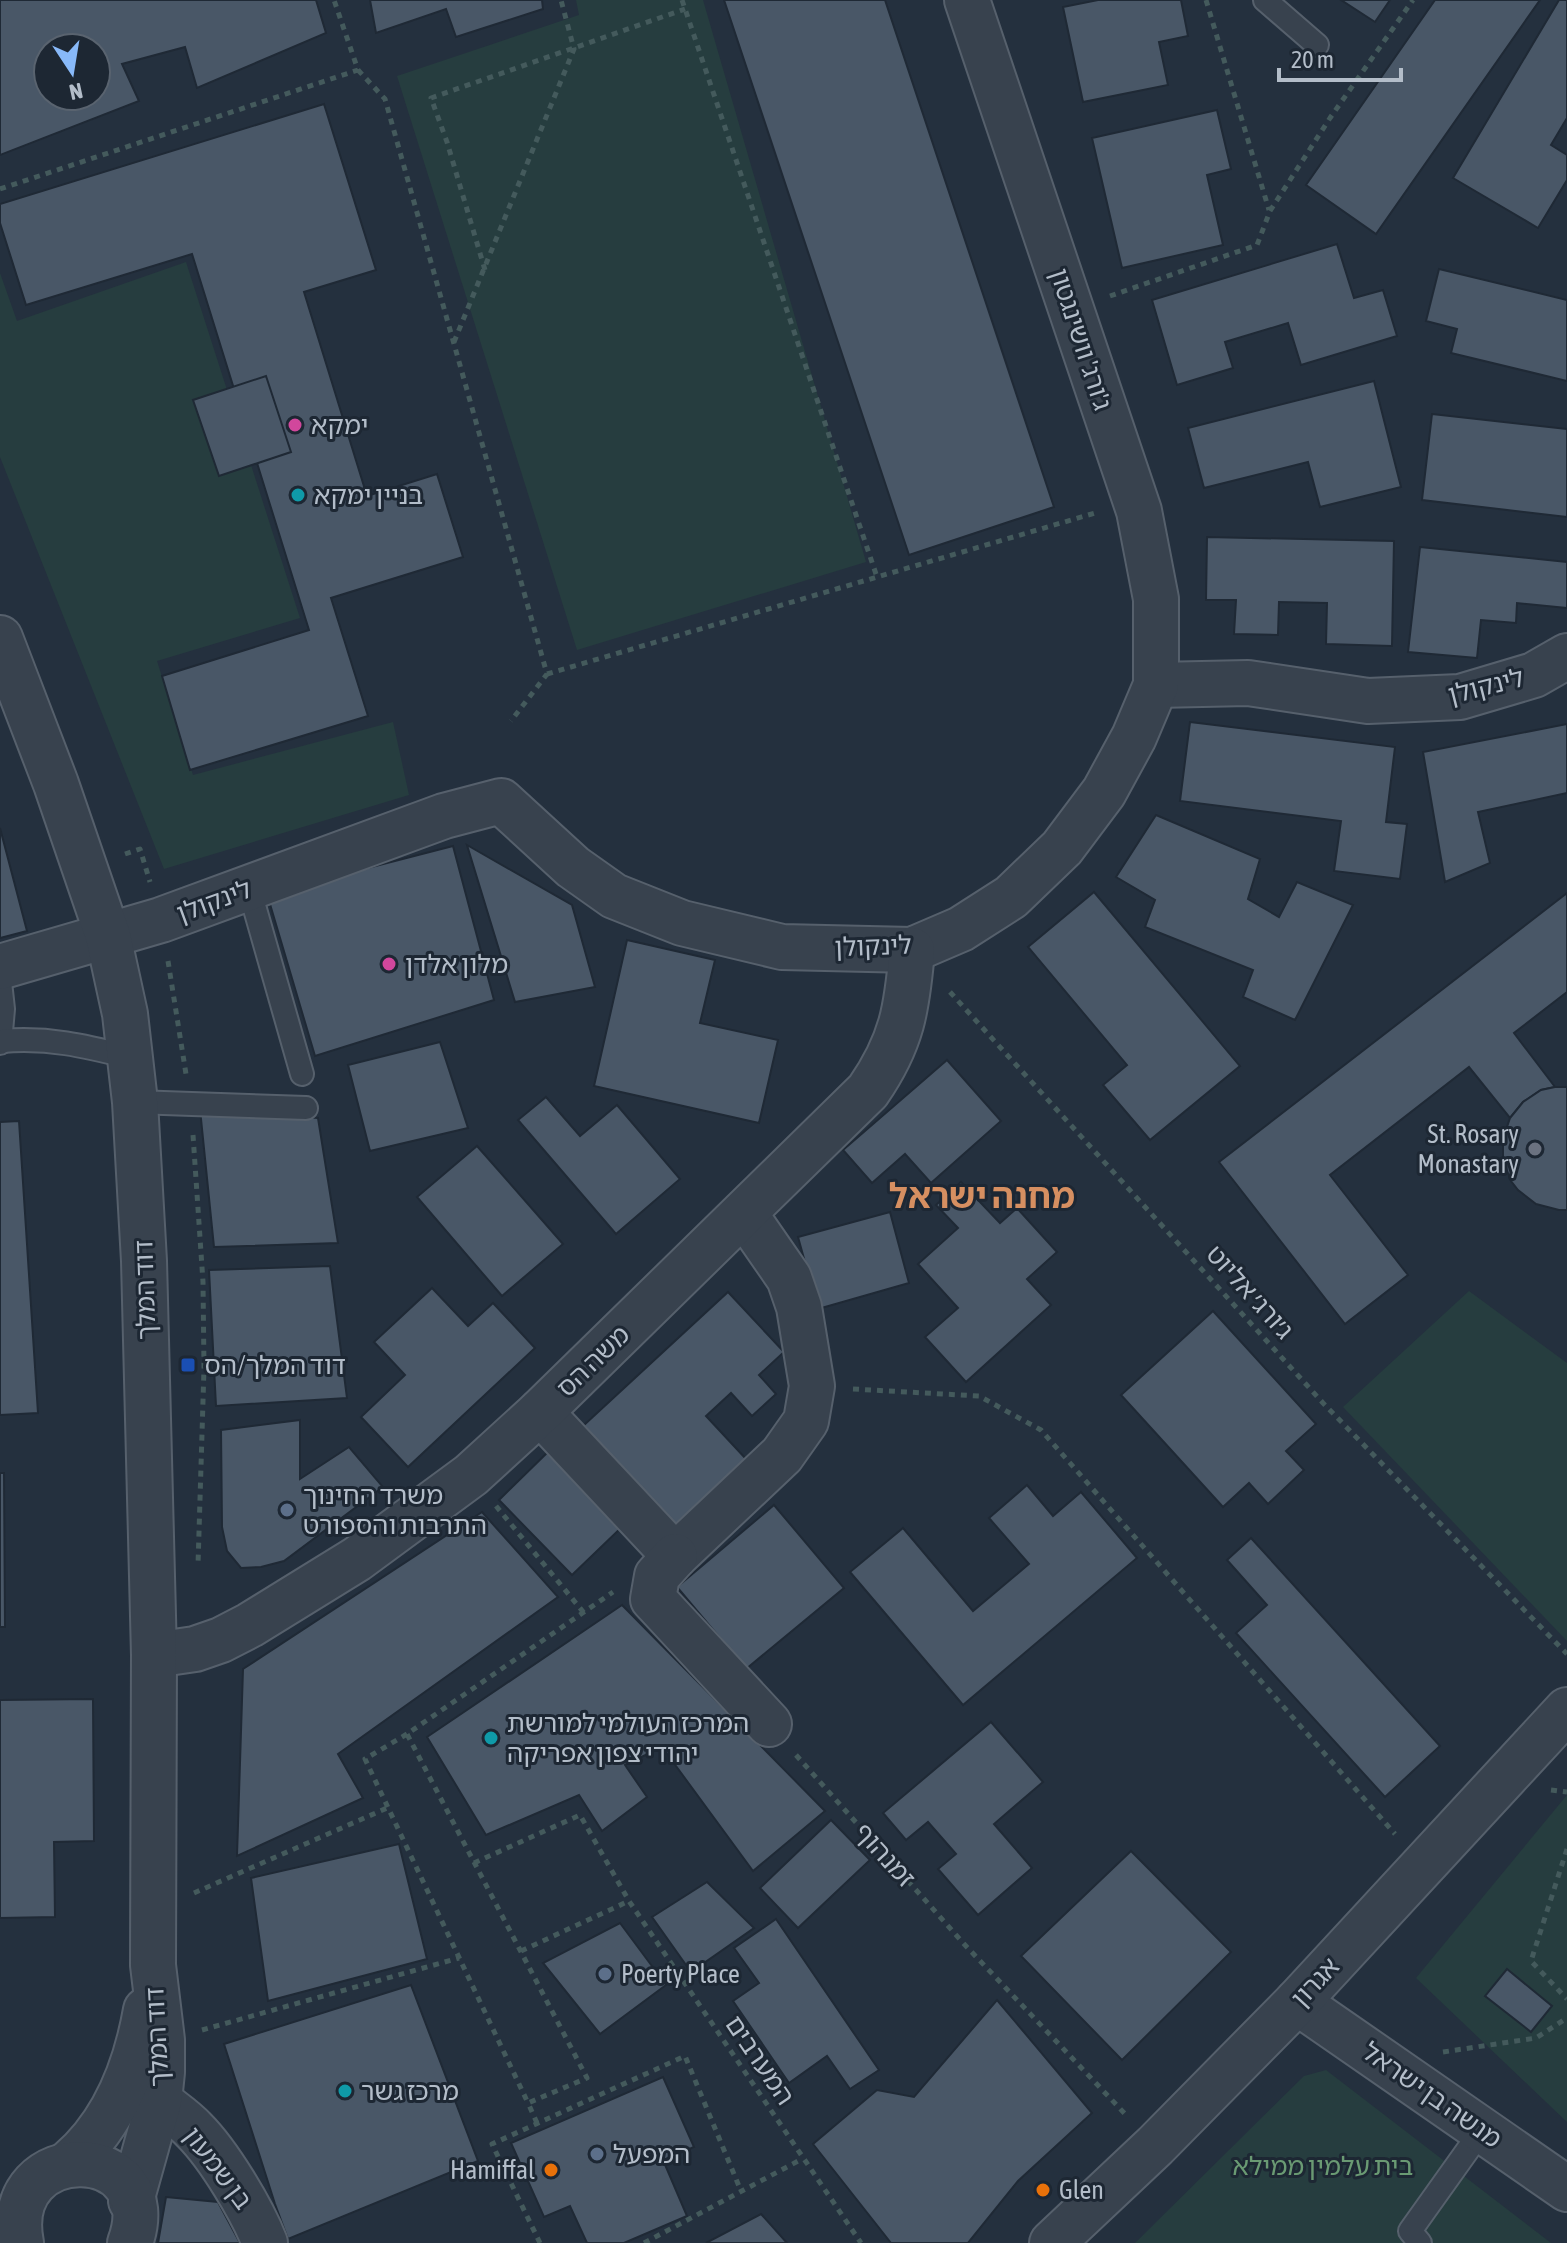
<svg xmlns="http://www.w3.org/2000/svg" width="1567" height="2243" font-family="'Asap Condensed','Noto Sans Hebrew',sans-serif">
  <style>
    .green { fill: #263d3f }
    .building { fill: #495767; stroke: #1f2935; stroke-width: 2; fill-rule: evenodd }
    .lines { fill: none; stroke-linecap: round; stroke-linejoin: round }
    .service-casing { stroke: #56606c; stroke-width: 26 }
    .minor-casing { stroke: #56606c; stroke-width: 48 }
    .tertiary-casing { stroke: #56606c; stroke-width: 48 }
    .path { stroke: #445a5c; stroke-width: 5; stroke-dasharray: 6 6; stroke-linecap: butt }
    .service { stroke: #38424e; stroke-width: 22 }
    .minor { stroke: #38424e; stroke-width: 44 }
    .tertiary { stroke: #38424e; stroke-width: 44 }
    .hotel-dot { fill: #d1479c; stroke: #1d2733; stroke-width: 3 }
    .culture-dot { fill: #0f9aa8; stroke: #1d2733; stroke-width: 3 }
    .worship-dot { fill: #6b7280; stroke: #1d2733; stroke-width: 3 }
    .transit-dot { fill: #1a4fb4; stroke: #1d2733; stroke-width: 3 }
    .service-dot { fill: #5c6f8a; stroke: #1d2733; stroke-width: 3 }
    .food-dot { fill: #e8710a; stroke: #1d2733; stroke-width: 3 }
    .labels { text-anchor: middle; stroke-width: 6; stroke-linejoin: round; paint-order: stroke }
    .street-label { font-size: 26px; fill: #b3bdc9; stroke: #1d2733 }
    .poi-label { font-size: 26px; fill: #b3bdc9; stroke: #1d2733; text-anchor: start }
    .park-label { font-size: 26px; fill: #6a9a73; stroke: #1d2733 }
    .district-label { font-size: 34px; font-weight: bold; fill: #d68f61; stroke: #1d2733 }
  </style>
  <rect width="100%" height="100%" fill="#24303e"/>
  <g class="green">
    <polygon points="576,0 703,0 866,562 577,650 397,76 579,15"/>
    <polygon points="186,262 300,618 157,661 193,775 393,722 409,795 164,869 0,457 0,273 17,321"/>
    <polygon points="1469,1291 1567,1363 1567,1641 1343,1407"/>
    <polygon points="1567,1795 1567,2122 1416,1978"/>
    <polygon points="1326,2070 1551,2243 1135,2243 1304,2076"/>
  </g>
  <g class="building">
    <path d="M0 0H316L326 33 197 88 185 47 122 64 139 101 0 155ZM48 48H96V96H48Z"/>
    <polygon points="370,0 542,0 543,9 456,37 446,9 376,33"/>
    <polygon points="724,0 885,0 1054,507 909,555"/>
    <polygon points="1098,0 1181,0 1188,36 1159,42 1168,85 1083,102 1063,7"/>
    <polygon points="1341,0 1390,0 1375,22"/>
    <polygon points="1435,0 1540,0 1376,234 1306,185"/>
    <polygon points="1559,0 1567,0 1567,118 1551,145 1567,155 1567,180 1538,228 1453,178"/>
    <polygon points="324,104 376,270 304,292 367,496 437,474 463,557 331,598 368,716 190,770 162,676 309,630 192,254 26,305 0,223 0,204"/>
    <polygon points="1217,110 1231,169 1207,175 1223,245 1122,268 1092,138"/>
    <polygon points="1337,244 1354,298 1383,290 1397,336 1301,365 1288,323 1225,342 1233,368 1177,385 1152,300"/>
    <polygon points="1439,269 1567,300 1567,381 1451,353 1457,329 1426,321"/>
    <polygon points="266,376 291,452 219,476 193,400"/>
    <polygon points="1374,381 1401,487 1320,507 1308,462 1204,488 1188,428"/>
    <polygon points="1432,414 1567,429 1567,517 1422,500"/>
    <polygon points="1207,537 1394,541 1392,646 1326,644 1327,603 1279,602 1278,635 1234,634 1236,600 1206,600"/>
    <polygon points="1420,547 1567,562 1567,608 1517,603 1516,623 1481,620 1477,658 1408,652"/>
    <polygon points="1190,722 1395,747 1386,822 1407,824 1400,879 1334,871 1341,821 1180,801"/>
    <polygon points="1567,724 1567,793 1478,812 1490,863 1445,882 1423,752"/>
    <polygon points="1156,815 1260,859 1248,899 1279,917 1297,882 1353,905 1295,1020 1243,997 1253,970 1145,927 1155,900 1116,877"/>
    <polygon points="0,828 27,931 0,938"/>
    <polygon points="467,845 572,905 595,987 515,1002"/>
    <polygon points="453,846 494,1000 315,1056 267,894"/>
    <polygon points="1094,892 1240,1066 1150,1140 1103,1085 1127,1065 1028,947"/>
    <polygon points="1567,893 1567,992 1514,1033 1555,1087 1541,1090 1523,1102 1510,1118 1469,1067 1330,1175 1408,1275 1345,1324 1219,1162"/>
    <polygon points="627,940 715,960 700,1023 778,1040 759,1123 594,1086"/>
    <polygon points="440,1042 468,1128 370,1151 348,1065"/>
    <polygon points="947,1060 1001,1121 931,1183 905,1154 872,1183 843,1150"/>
    <polygon points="1555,1087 1567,1087 1567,1210 1559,1210 1536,1204 1518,1190 1511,1181 1503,1160 1503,1139 1510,1118 1523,1102 1541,1090"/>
    <polygon points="546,1097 580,1136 617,1105 680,1179 616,1234 518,1120"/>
    <polygon points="200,1109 318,1118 338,1243 214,1247"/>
    <polygon points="19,1121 38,1413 0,1415 0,1122"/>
    <polygon points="477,1146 563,1244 502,1296 417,1197"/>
    <polygon points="961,1182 1000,1223 1017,1208 1057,1252 1027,1279 1051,1305 966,1382 925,1337 958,1308 918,1264 958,1228 936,1205"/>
    <polygon points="890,1212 909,1283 818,1309 798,1237"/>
    <polygon points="330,1266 347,1398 216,1406 209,1270"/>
    <polygon points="432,1288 468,1326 493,1303 535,1348 408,1467 361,1417 405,1375 374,1342"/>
    <polygon points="728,1292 784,1352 759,1375 776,1394 752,1416 731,1393 706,1416 747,1460 675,1525 583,1426"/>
    <polygon points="1213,1311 1316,1424 1286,1451 1304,1470 1268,1504 1249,1483 1223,1507 1121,1395"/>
    <polygon points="300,1420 300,1479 349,1447 383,1487 284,1561 261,1567 241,1568 227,1551 222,1527 221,1430"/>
    <polygon points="552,1448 625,1524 572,1575 499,1500"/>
    <polygon points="0,1473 4,1473 5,1627 0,1627"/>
    <polygon points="1027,1485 1053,1516 1081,1492 1137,1558 963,1705 850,1572 903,1528 973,1611 1029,1564 989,1518"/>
    <polygon points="774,1505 844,1588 746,1669 677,1587"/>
    <polygon points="482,1512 558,1597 338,1754 363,1798 237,1856 243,1669"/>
    <polygon points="1251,1538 1440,1746 1385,1797 1236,1633 1267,1605 1227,1560"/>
    <polygon points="622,1605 825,1811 753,1871 662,1747 625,1765 647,1797 602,1831 579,1795 486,1835 427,1737"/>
    <polygon points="93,1699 94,1841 54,1842 55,1917 0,1918 0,1700"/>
    <polygon points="991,1722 1043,1782 994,1824 1032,1868 978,1915 938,1869 956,1854 928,1822 906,1840 883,1813"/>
    <polygon points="831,1820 870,1860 798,1928 760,1888"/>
    <polygon points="399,1844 427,1959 268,2001 251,1878"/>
    <polygon points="1131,1851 1231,1952 1122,2060 1021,1956"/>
    <polygon points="707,1882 754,1928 691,1972 652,1917"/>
    <polygon points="776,1919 879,2070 850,2089 827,2056 789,2083 733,2001 759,1983 734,1948"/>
    <polygon points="620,1923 666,1985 600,2034 543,1963"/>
    <polygon points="1507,1969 1552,2006 1531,2032 1485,1996"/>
    <polygon points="411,1985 478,2161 288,2239 275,2204 224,2044"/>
    <polygon points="997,2000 1092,2113 1018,2181 968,2243 891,2243 813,2144 877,2090 914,2097"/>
    <polygon points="663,2077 694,2147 663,2160 687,2216 624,2243 587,2243 570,2206 544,2217 511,2143"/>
    <polygon points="166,2197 218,2202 240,2243 158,2243"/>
    <polygon points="761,2214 787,2243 706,2243"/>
  </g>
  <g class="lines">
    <defs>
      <g id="service">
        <polyline points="1265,0 1317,45"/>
        <polyline points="249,888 302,1074"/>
        <polyline points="0,982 3,1009 0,1043"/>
        <path d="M2 1041C49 1037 85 1046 130 1057"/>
        <polyline points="135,1102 306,1108"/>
        <polyline points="1420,2243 1410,2231 1482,2130"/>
      </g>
      <g id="minor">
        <polyline points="1156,685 1248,683 1368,701 1460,697 1534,675 1567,656"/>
        <polyline points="0,967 161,920 444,816 501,801 573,867 614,896 682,923 782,947 912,950 961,929 1011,897 1062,848 1104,792 1134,737 1156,685 1156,599 1139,511 967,0"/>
        <polyline points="540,1412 675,1556 782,1455 806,1421 812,1386 799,1307 789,1278 744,1213"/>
        <polyline points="675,1556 657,1576 653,1599 769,1724"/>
        <path d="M154 1655 195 1649 221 1640 250 1625 357 1559 471 1475 540 1412 868 1091C902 1042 907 1009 912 950"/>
        <polyline points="1297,2002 1567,2189"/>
        <path d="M159 2101C171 2111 184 2119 194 2130 219 2155 252 2210 265 2243"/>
      </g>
      <g id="tertiary">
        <polyline points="0,638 56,784 108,936 125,1014 135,1102 144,1261 154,1655 153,1965 162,2040 162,2072 159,2101 131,2201"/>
        <path d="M70 2162C114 2124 136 2067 146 2010"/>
        <path d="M21 2243C0 2135 167 2141 130 2243"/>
        <polyline points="1052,2243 1155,2146 1297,2002 1567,1710"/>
      </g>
    </defs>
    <use href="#service" class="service-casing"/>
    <use href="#minor" class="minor-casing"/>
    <use href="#tertiary" class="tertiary-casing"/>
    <g class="path">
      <polyline points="682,0 877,577"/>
      <polyline points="1206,0 1269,210"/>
      <polyline points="358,70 385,99 547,674 511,721"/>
      <polyline points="0,189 358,70 334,0"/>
      <polyline points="485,270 447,142 431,98 685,9"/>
      <polyline points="1110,296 1257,245 1270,211 1330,118 1413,0"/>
      <polyline points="454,342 574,49 561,0"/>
      <polyline points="547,674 1095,513"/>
      <polyline points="125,854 140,849 150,882"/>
      <polyline points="168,961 186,1074"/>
      <polyline points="950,992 1323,1403 1567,1654"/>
      <polyline points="193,1135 203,1282 204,1368 198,1565"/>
      <polyline points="853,1389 979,1396 1041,1430 1395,1834"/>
      <polyline points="496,1506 584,1613"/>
      <polyline points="407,1734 365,1759 528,2103"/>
      <polyline points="796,1755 965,1945 1127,2116"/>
      <polyline points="1551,1790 1567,1792"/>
      <polyline points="1567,1849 1531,1961 1567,1999"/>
      <polyline points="474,1863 580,1815 629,1901 861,2243"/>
      <polyline points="194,1893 387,1808"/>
      <polyline points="521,1951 629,1901"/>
      <polyline points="202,2030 459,1958"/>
      <polyline points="1443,2052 1536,2038 1567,2018"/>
      <polyline points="537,2123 528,2103 587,2078 407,1734 613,1592"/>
      <polyline points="540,2243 492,2144 685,2056 741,2191"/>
      <polyline points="644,2243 802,2159"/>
    </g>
    <use href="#service" class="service"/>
    <use href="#minor" class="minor"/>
    <use href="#tertiary" class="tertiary"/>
  </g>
  <g class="hotel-dot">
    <circle cx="295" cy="425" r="8"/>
    <circle cx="389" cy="964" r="8"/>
  </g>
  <g class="culture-dot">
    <circle cx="298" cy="495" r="8"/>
    <circle cx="491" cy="1738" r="8"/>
    <circle cx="345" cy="2091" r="8"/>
  </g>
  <circle class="worship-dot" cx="1535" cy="1149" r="8"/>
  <rect class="transit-dot" x="180" y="1357" width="16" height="16" rx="4"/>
  <g class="service-dot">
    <circle cx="287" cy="1510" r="8"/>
    <circle cx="605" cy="1974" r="8"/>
    <circle cx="597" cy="2154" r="8"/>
  </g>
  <g class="food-dot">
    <circle cx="551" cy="2170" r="8"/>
    <circle cx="1043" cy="2190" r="8"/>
  </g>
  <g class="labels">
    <g class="street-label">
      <text transform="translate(1081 339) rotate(72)" y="9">ג'ורג' וושינגטון</text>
      <text transform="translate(1486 686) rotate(-14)" y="9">לינקולן</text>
      <text transform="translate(214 901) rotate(-20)" y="9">לינקולן</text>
      <text transform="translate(873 946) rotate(-2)" y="9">לינקולן</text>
      <text transform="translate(145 1290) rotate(-92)" y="9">דוד המלך</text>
      <text transform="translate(1250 1292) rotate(48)" y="9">ג׳ורג׳ אליוט</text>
      <text transform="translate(593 1361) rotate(-44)" y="9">משה הס</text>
      <text transform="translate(885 1855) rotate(48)" y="9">זמנהוף</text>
      <text transform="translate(1315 1982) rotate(-47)" y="9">אגרון</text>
      <text transform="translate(157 2037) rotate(-93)" y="9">דוד המלך</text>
      <text transform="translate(760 2060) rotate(56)" y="9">המערבים</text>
      <text transform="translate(1432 2095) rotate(35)" y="9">מנשה בן ישראל</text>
      <text transform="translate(218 2168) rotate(53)" y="9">בן שמעון</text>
    </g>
    <g class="poi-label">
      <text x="311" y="434">ימקא</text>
      <text x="314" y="504">בניין ימקא</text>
      <text x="405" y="973">מלון אלדן</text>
      <text x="1519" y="1143" text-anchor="end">St. Rosary<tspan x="1519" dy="30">Monastary</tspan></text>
      <text x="204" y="1374">דוד המלך/הס</text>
      <text x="303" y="1504">משרד החינוך<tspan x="303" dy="30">התרבות והספורט</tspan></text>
      <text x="507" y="1732">המרכז העולמי למורשת<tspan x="507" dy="30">יהודי צפון אפריקה</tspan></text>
      <text x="621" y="1983">Poerty Place</text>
      <text x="361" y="2100">מרכז גשר</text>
      <text x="613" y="2163">המפעל</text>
      <text x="535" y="2179" text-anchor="end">Hamiffal</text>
      <text x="1059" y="2199">Glen</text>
    </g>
    <g class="park-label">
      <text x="1323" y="2175">בית עלמין ממילא</text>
    </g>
    <g class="district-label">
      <text x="982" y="1208">מחנה ישראל</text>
    </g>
  </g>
  <g transform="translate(72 72) rotate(168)"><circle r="38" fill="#1d2733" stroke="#59636f" stroke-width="2"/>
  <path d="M0-6L14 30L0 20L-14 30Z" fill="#88b9f9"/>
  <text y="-12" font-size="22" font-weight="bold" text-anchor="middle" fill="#b3bdc9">N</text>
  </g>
  <path d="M1279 68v12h122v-12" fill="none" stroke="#b3bdc9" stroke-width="4"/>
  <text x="1291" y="68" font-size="24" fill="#b3bdc9" stroke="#1d2733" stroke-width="6" paint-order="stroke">20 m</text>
</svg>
